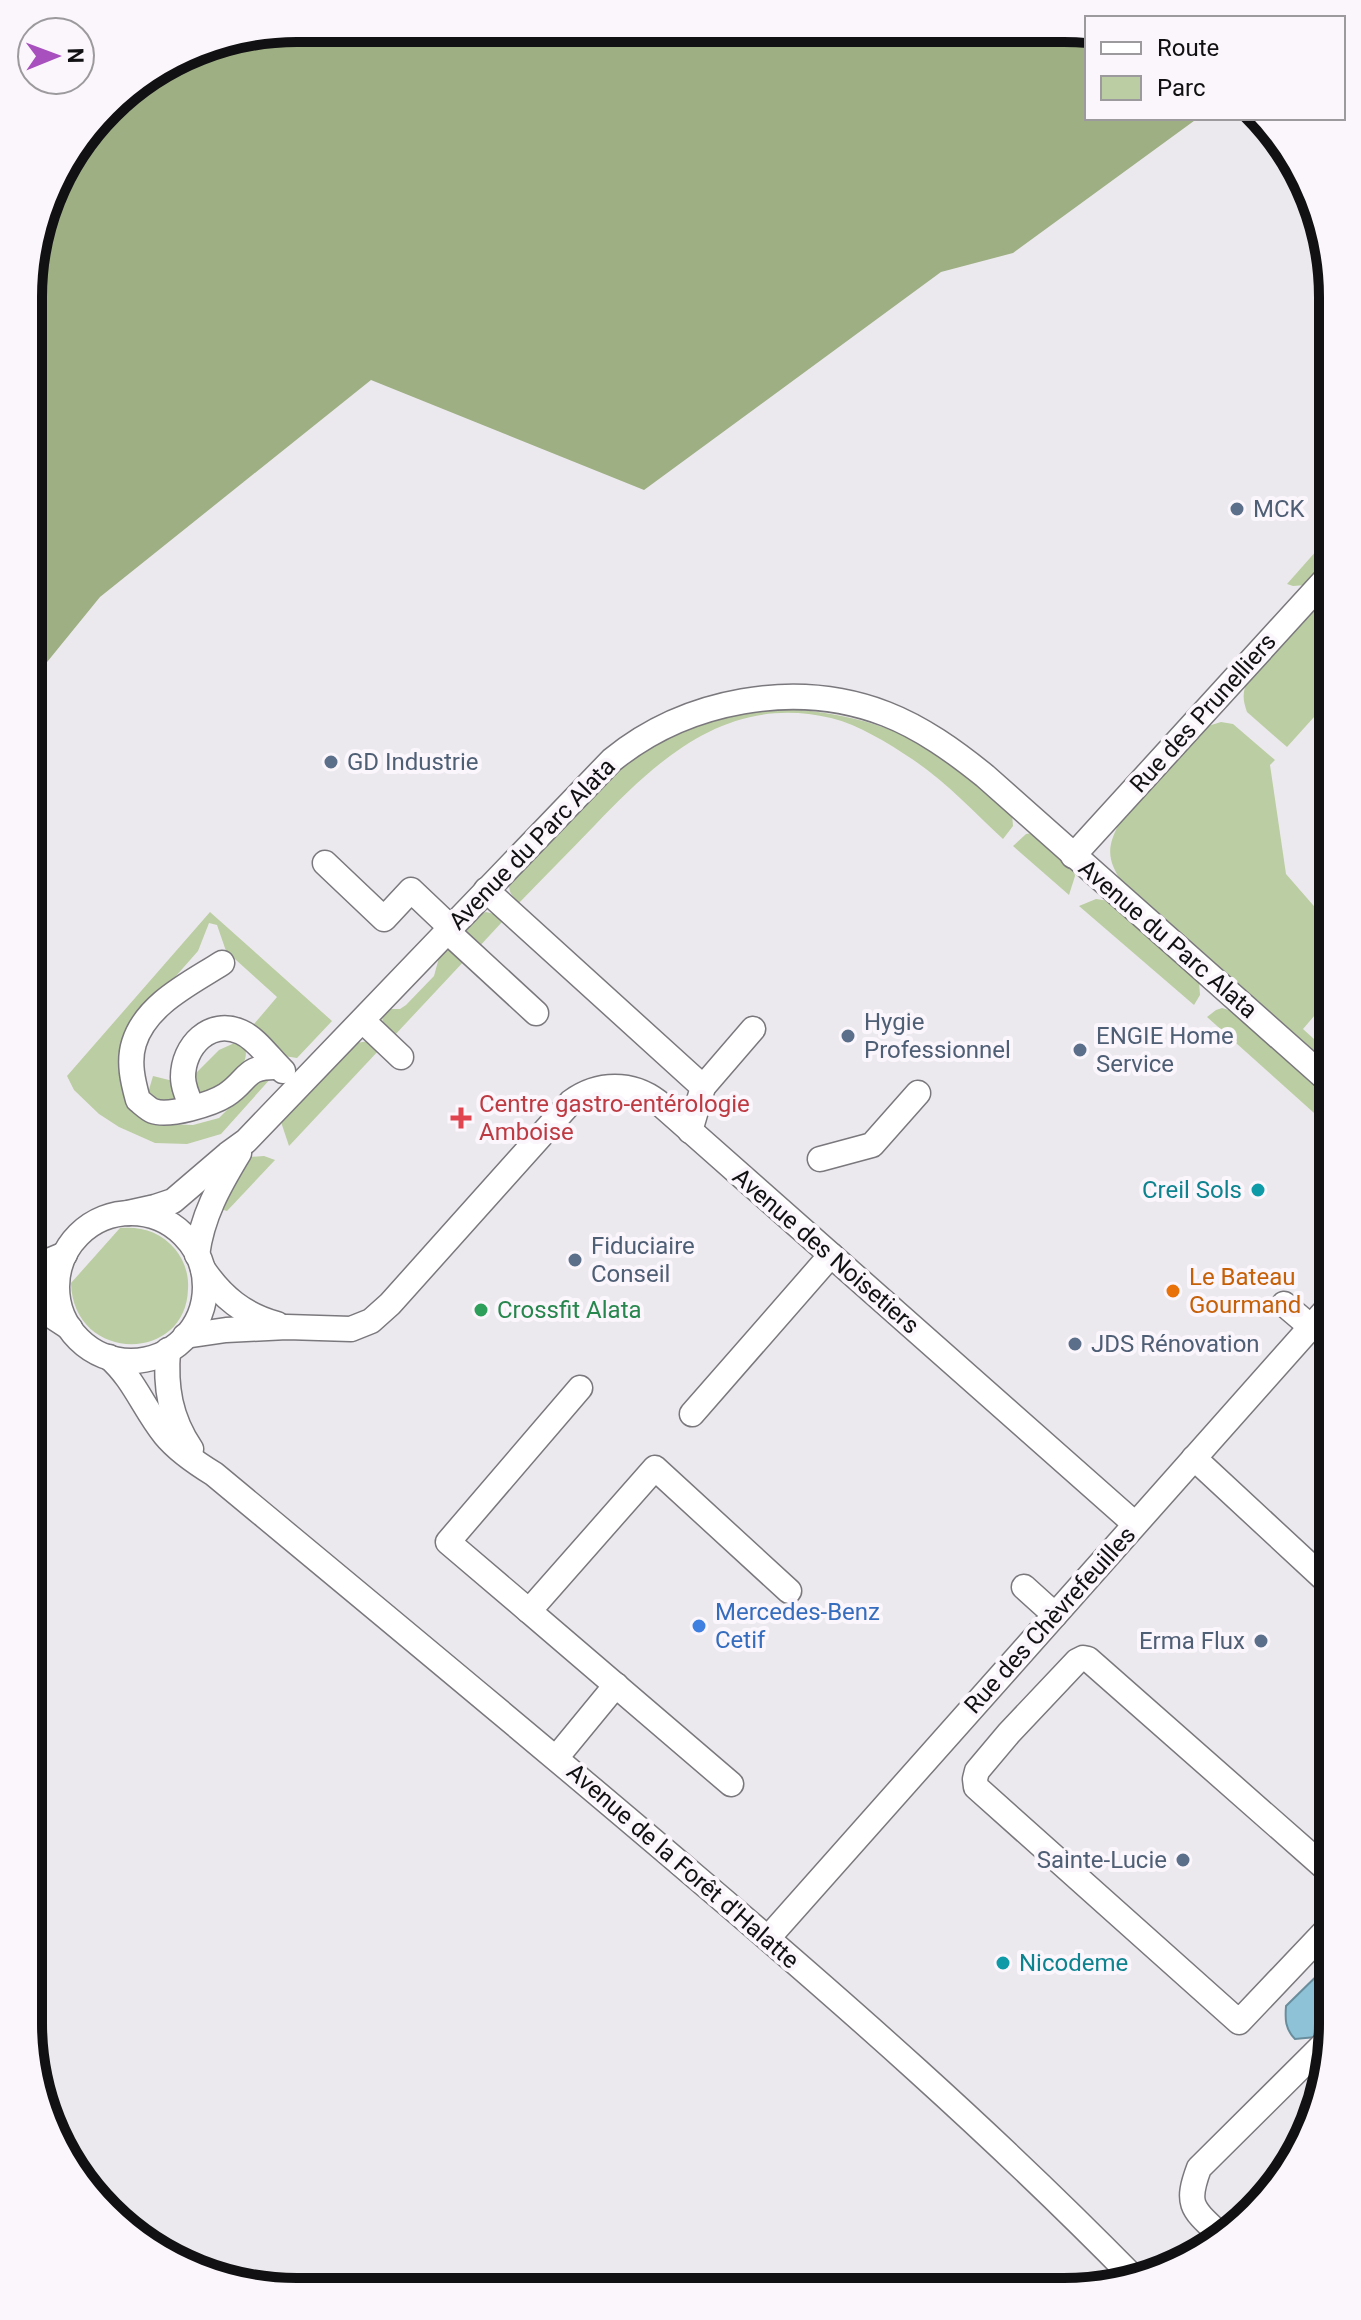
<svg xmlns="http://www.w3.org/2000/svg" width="1361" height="2320" font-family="Roboto,sans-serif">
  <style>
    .green { fill: #bbcda2 }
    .forest { fill: #9eaf84 }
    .water { fill: #8ec2d7; stroke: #688d9c; stroke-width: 2 }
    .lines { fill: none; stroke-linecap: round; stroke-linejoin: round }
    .minor-casing { stroke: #7b787d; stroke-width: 27 }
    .minor { stroke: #fff; stroke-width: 24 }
    .service-dot { fill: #5c6f8a; stroke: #faf6fb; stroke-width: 3 }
    .health-dot { fill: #e0444e; stroke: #faf6fb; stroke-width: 3 }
    .culture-dot { fill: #0f9aa8; stroke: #faf6fb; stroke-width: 3 }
    .food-dot { fill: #e8710a; stroke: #faf6fb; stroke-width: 3 }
    .leisure-dot { fill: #2e9e5b; stroke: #faf6fb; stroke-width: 3 }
    .shop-dot { fill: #3f7fe0; stroke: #faf6fb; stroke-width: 3 }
    .labels { text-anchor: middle; stroke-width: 8; stroke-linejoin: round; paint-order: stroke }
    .service-label { font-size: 24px; fill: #4e5e75; stroke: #faf6fb; text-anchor: start }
    .street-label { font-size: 24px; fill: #111012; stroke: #faf6fb }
    .health-label { font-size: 24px; fill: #be3a42; stroke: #faf6fb; text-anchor: start }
    .culture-label { font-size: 24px; fill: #0d838f; stroke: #faf6fb; text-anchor: end }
    .food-label { font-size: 24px; fill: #c56008; stroke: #faf6fb; text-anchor: start }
    .leisure-label { font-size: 24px; fill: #27864d; stroke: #faf6fb; text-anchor: start }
    .shop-label { font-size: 24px; fill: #366cbe; stroke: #faf6fb; text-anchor: start }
    .rim { fill: none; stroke: #111012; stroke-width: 10 }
  </style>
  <rect width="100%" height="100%" fill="#ece9ee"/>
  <g class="green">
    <polygon points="1333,532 1333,556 1306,585 1293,586 1287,584"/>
    <path d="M1333 588V696L1287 747 1247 712C1243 701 1242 693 1247 682Z"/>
    <path d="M791 709C849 714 902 727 949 762 971 777 991 797 1012 814L1013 826 1003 839C974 812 945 781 912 759 888 743 859 725 831 718 729 694 660 757 595 825 570 851 544 877 519 903 512 896 507 891 510 881 533 857 556 833 579 809 595 793 610 775 628 762 676 727 732 711 791 709Z"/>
    <path d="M1221 722 1233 724 1275 760 1270 765 1286 874 1333 928V994L1303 1029 1327 1051 1333 1052V1055L1325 1064 1121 881C1108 860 1106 848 1119 824L1203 731 1208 726Z"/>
    <polygon points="1032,833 1074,871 1075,876 1069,895 1013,846 1026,834"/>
    <polygon points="1096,899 1109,901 1199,982 1200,995 1194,1005 1079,906"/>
    <polygon points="210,912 332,1021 297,1058 284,1056 249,1030 277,997 226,951 217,925 209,923 198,951 161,993 121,1074 166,1124 193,1125 219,1118 258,1079 272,1077 221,1134 187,1144 155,1143 119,1127 99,1114 74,1090 67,1076"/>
    <path d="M486 912 494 914 502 922 477 949 465 933C467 923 476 915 486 912Z"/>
    <polygon points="451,949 466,959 393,1037 383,1025 382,1015 387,1009 400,1009 406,1005 434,976 440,954"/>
    <polygon points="1222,1008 1235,1012 1333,1099 1333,1130 1207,1017 1216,1010"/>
    <path d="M241 1040C257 1061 230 1079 216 1094L196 1095 193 1076 219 1050Z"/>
    <polygon points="369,1041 380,1049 289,1146 281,1122 356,1043"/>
    <polygon points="153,1076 173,1081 177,1095 175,1101 163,1106 148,1093"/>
    <polygon points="264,1156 275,1160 227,1211 217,1208 249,1157"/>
    <path d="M120 1228C141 1226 161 1232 175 1249 184 1260 189 1274 188 1289 186 1364 73 1363 71 1283Z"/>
  </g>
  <polygon class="forest" points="297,28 1087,30 1087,118 1198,118 1013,253 941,272 644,490 371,380 100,597 30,683 30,263 56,178 119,95 195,48"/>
  <path class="water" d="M1332 1961V2020L1316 2037 1295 2039C1285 2029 1285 2019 1286 2006Z"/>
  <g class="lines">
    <defs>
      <g id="minor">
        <polyline points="1073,856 1333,571"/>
        <polyline points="325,863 384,919 411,890 450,927"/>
        <polyline points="486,890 703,1087 690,1131"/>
        <polyline points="447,931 536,1013"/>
        <path d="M222 963C191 983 146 1004 134 1043 128 1062 133 1082 138 1100 142 1103 148 1109 153 1111 169 1117 212 1104 226 1095 249 1080 244 1066 278 1067"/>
        <polyline points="363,1021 401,1057"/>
        <polyline points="703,1087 753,1029"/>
        <path d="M192 1107C188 1098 183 1087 183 1077 183 1046 210 1018 241 1032 257 1039 270 1059 283 1071"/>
        <polyline points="820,1159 872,1145 918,1093"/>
        <path d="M128 1213 155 1207 173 1201 228 1154 246 1141 612 760C686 700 795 679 886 714 922 728 954 751 985 776L1333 1085"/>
        <circle cx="131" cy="1287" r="74"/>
        <path d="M197 1255C202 1216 219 1186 239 1153"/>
        <polyline points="29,1269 65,1254"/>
        <path d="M203 1269C222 1297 244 1315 277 1324"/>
        <polyline points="1284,1304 1311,1327"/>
        <polyline points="29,1306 47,1313 70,1328"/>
        <path d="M185 1336 226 1330 287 1327 351 1329 371 1321 390 1304 571 1102C598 1082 632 1082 658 1102L1135 1524"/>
        <path d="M168 1350C165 1387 170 1418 191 1449"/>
        <path d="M109 1357C134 1379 144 1409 165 1435 178 1451 196 1463 214 1474 373 1606 533 1738 690 1872 843 2002 994 2135 1134 2278"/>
        <polyline points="692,1414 831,1255"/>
        <polyline points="1194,1458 1333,1587"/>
        <polyline points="1024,1587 1055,1615"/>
        <polyline points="529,1611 448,1542 580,1388"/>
        <polyline points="556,1758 616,1685"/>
        <polyline points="731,1784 529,1611 655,1468 789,1591"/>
        <polyline points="1332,1924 1239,2022 976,1787 975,1779 977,1771 1009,1733 1077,1661 1083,1658 1088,1659 1332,1874"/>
        <polyline points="768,1938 1333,1302"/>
        <path d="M1217 2232C1191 2208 1186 2203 1199 2168L1332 2036"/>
      </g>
    </defs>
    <use href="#minor" class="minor-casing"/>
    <use href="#minor" class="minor"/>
  </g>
  <g class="service-dot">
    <circle cx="1237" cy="509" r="8"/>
    <circle cx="331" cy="762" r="8"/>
    <circle cx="848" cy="1036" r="8"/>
    <circle cx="1080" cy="1050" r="8"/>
    <circle cx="575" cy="1260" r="8"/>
    <circle cx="1075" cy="1344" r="8"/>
    <circle cx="1261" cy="1641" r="8"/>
    <circle cx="1183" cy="1860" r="8"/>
  </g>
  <path class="health-dot" d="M457 1106h8v8h8v8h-8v8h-8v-8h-8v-8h8z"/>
  <g class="culture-dot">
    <circle cx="1258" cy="1190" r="8"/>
    <circle cx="1003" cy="1963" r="8"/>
  </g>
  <circle class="food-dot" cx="1173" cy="1291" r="8"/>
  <circle class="leisure-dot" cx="481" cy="1310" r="8"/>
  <circle class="shop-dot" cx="699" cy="1626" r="8"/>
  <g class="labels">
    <g class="service-label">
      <text x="1253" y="517">MCK</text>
      <text x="347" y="770">GD Industrie</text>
      <text x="864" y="1030">Hygie<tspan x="864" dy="28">Professionnel</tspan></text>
      <text x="1096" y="1044">ENGIE Home<tspan x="1096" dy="28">Service</tspan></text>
      <text x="591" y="1254">Fiduciaire<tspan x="591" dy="28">Conseil</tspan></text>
      <text x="1091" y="1352">JDS Rénovation</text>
      <text x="1245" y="1649" text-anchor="end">Erma Flux</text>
      <text x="1167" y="1868" text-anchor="end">Sainte-Lucie</text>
    </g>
    <g class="street-label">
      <text transform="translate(1203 713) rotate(-48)" y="8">Rue des Prunelliers</text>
      <text transform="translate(532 844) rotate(-46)" y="8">Avenue du Parc Alata</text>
      <text transform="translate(1168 939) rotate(41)" y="8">Avenue du Parc Alata</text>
      <text transform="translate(826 1251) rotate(41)" y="8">Avenue des Noisetiers</text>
      <text transform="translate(1050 1620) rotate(-48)" y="8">Rue des Chèvrefeuilles</text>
      <text transform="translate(683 1866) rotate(41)" y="8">Avenue de la Forêt d'Halatte</text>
    </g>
    <g class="health-label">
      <text x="479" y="1112">Centre gastro-entérologie<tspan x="479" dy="28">Amboise</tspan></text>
    </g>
    <g class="culture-label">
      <text x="1242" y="1198">Creil Sols</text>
      <text x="1019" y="1971" text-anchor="start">Nicodeme</text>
    </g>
    <g class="food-label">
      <text x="1189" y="1285">Le Bateau<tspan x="1189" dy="28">Gourmand</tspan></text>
    </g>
    <g class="leisure-label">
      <text x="497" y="1318">Crossfit Alata</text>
    </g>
    <g class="shop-label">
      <text x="715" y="1620">Mercedes-Benz<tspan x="715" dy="28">Cetif</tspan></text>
    </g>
  </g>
  <path d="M0 0H1361V2320H0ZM297 42H1064A255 255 0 0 1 1319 297V2023A255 255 0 0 1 1064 2278H297A255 255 0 0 1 42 2023V297A255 255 0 0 1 297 42Z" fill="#faf6fb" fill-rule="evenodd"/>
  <path class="rim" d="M297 42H1064A255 255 0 0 1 1319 297V2023A255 255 0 0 1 1064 2278H297A255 255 0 0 1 42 2023V297A255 255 0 0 1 297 42Z"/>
  <rect x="1085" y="16" width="260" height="104" fill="#faf6fb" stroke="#9d9a9e" stroke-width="2"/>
  <rect x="1101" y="42" width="40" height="12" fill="#ffffff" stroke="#9d9a9e" stroke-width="2"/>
  <text x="1157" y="56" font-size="24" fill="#111012">Route</text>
  <rect x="1101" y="76" width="40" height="24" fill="#bbcda2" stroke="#9d9a9e" stroke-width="2"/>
  <text x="1157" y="96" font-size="24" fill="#111012">Parc</text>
  <g transform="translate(56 56) rotate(89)"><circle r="38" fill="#faf6fb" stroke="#9d9a9e" stroke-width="2"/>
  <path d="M0-6L14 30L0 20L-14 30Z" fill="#a851be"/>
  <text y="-12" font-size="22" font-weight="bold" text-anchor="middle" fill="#111012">N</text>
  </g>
</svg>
